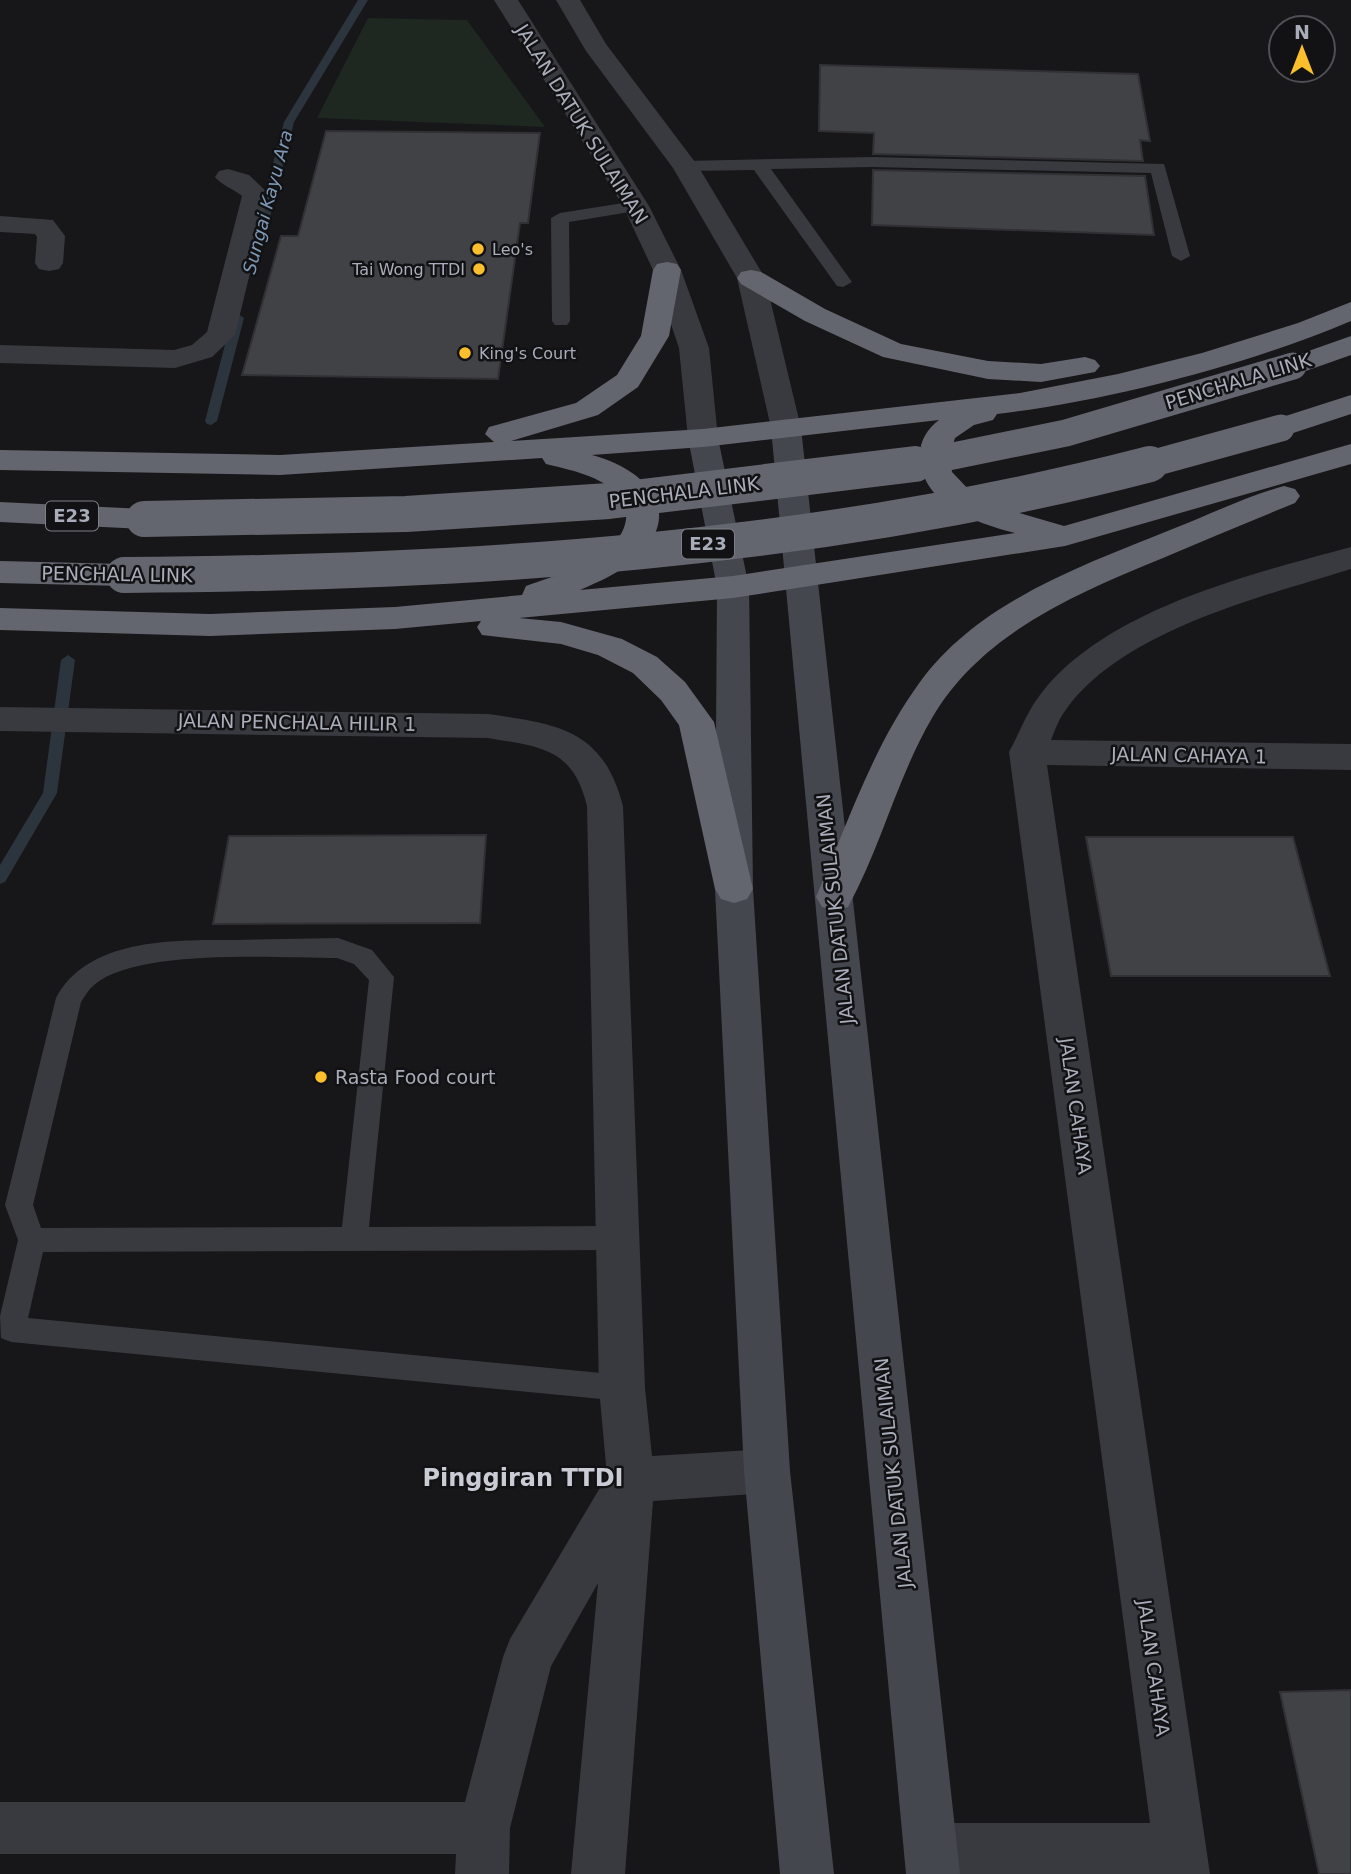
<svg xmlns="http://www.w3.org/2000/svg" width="1351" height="1874" font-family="'DejaVu Sans',sans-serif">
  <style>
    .green { fill: #1e2720 }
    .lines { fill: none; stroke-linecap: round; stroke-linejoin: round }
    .stream { fill: #2c353e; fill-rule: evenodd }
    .building { fill: #414246; stroke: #313035; stroke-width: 2 }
    .service { fill: #393a40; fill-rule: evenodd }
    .minor { fill: #393a40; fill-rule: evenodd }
    .tertiary { fill: #393a40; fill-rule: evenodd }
    .secondary { fill: #45474e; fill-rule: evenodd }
    .motorway { fill: #63666f; fill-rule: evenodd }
    .motorway-bridge-far1 { stroke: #63666f; stroke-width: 27 }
    .motorway-bridge { stroke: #63666f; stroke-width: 36 }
    .poi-dot { fill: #fbbe2c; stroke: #121214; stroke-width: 2.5 }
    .labels { text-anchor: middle; stroke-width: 5; stroke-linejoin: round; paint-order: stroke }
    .far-poi-label { font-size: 16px; fill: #a8adb9; stroke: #121214; text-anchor: start }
    .far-water-label { font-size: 18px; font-style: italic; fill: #7d99b6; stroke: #121214 }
    .shield { fill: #121214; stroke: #7b7e88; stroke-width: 2 }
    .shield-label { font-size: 18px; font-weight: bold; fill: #a8adb9 }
    .street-label { font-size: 19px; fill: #a8adb9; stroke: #121214 }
    .poi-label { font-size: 19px; fill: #a8adb9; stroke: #121214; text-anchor: start }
    .near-neighbourhood-label { font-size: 24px; font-weight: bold; fill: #c9ccd5; stroke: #121214 }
  </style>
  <rect width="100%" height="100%" fill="#171719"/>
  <polygon class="green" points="368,18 467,20 545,127 317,118"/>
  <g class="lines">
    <g class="stream">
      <polygon points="358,0 368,0 294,122 256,273 246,275 244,273 284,122"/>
      <polygon points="238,314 244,318 217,421 211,425 207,424 205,421 232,318"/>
      <polygon points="68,655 75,660 57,793 5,882 0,884 0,865 43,793 61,660"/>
    </g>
  </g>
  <g class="building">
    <polygon points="820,65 1138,74 1150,141 1140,140 1143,161 873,154 874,133 819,131"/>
    <polygon points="326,131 540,133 528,223 520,223 498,379 242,375 281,236 298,236"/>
    <polygon points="873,170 1145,176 1154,235 872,225"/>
    <polygon points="486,835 480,923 213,924 229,836"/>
    <polygon points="1086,837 1293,837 1330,976 1111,976"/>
    <polygon points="1351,1690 1351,1874 1319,1874 1280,1692"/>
  </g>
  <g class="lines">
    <g class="service">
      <polygon points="872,157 1164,164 1190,256 1181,261 1172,256 1151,173 872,167 771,169 852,282 843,287 837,286 754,170 685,171 677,166 685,161"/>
      <polygon points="636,201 645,206 642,210 569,222 570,321 567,325 555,325 552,321 551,218 560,213"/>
      <path d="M338 938 372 950 394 977 369 1227 618 1226 628 1229 632 1238 628 1247 618 1250 43 1252 28 1318 622 1375 632 1379 637 1388 632 1397 622 1401 11 1342 1 1338 0 1316 18 1240 5 1205 56 998C88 937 177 940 236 940 270 939 304 939 338 938ZM337 958 354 964 369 980 342 1227 41 1228 33 1205 81 1002C85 996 89 989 94 985 137 948 279 958 337 958Z"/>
    </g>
    <g class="minor">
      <path d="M228 169 249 175 269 194 235 335 212 357 175 368 0 363V345L174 350 192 345 207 332 242 196C234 189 221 185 215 177L219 171Z"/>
      <polygon points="0,216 53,220 65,236 63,263 59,269 49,271 39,269 35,263 37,237 35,234 0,232"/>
      <path d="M1351 547V569C1262 597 1122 630 1065 711 1059 719 1055 730 1051 740L1351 744V770L1047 765 1210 1874H927L912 1868 905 1849 912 1830 931 1823H1150L1009 752C1020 732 1028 709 1043 691 1110 608 1252 574 1351 547Z"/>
      <path d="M0 707 488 714C558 724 603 729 623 806L645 1388 652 1456 767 1449 784 1455 790 1471 784 1487 767 1493 653 1501 625 1874H571L598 1583 551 1666 510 1828 509 1874H455L456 1854H0V1802H465L503 1657 510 1639 607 1476 599 1388 587 806C573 748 541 747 488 738L0 731Z"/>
    </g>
    <g class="tertiary">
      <polygon points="494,0 518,0 649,206 681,270 709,348 718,438 714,445 703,447 692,445 688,438 679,348 653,270 623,206"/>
      <polygon points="556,0 580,0 606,44 698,166 765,278 801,428 797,435 786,437 775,435 771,428 737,278 673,168 586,51"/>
    </g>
    <g class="secondary">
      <polygon points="786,419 797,421 801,428 960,1874 906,1874 771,428 775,421"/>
      <polygon points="703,429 714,431 718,438 749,587 753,889 790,1471 834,1874 780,1874 744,1471 715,889 717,587 688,438 692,431"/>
    </g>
    <g class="motorway">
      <path d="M667 262 677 264 681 270 669 336 638 387 598 415 511 441 703 429 1020 393 1118 374 1202 353 1298 323 1351 302V321C1247 365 1109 401 997 414L993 420 974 425 955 438 950 454 952 472 971 492 1009 510 1064 526 1351 444V464L1065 546 733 598 519 618 561 622 622 639 657 657 685 682 714 722 753 889 747 899 734 903 721 899 715 889 679 725 661 700 633 673 598 655 561 644 482 635 477 627 481 621 395 629 210 636 0 630V608L210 614 395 607 522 595 526 586C554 576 605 561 621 534 627 524 627 513 626 502 603 476 578 472 546 464L542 458 280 475 0 470V450L280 455 494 442 485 434 489 427 576 403 617 375 641 336 653 270 657 264ZM939 420C927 429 919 442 920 457 922 505 976 523 1015 533L733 576 580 590C600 581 620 573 636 558 688 511 643 468 592 455L703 447Z"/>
      <polygon points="751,270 761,272 825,309 901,344 988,361 1041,364 1085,357 1095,360 1100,366 1095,372 1041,382 988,379 883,357 805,321 741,284 737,278 741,272"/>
      <polygon points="1351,336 1351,355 1303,372 1293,375 1283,372 1278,366 1283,360"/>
      <polygon points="1351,395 1351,414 1281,437 1270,435 1266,428 1270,421"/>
      <path d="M1284 486 1295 489 1300 496 1295 503C1251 521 1207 539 1163 558 1075 594 982 633 932 718 897 778 881 847 848 907L835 911 822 907 816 897C847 825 873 746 920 682 980 600 1084 565 1175 528 1211 514 1247 496 1284 486Z"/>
      <polygon points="0,502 144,509 155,512 160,519 155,526 144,529 0,522"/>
      <polygon points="0,561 124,564 136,567 140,575 136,583 124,586 0,583"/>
    </g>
    <g class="motorway-bridge-far1">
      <polyline points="904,466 1066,433 1293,366"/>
      <polyline points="1143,466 1281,428"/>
    </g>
    <g class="motorway-bridge">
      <polyline points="144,519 406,514 609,501 915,464"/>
      <path d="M124 575C468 573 815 551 1150 464"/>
    </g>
  </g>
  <g class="poi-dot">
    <circle cx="478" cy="249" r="7"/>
    <circle cx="479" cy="269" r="7"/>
    <circle cx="465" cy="353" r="7"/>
    <circle cx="321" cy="1077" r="7"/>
  </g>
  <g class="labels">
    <g class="far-poi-label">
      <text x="492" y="255">Leo's</text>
      <text x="465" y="275" text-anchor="end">Tai Wong TTDI</text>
      <text x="479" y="359">King's Court</text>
    </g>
    <g class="far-water-label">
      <text transform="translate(268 202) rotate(-75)" y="6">Sungai Kayu Ara</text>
    </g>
    <g class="shield">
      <rect x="46" y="501.5" width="52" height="29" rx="5"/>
      <rect x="682" y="529.5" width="52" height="29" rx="5"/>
    </g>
    <g class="shield-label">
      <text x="72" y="522">E23</text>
      <text x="708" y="550">E23</text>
    </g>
    <g class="street-label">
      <text transform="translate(582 124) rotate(58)" y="7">JALAN DATUK SULAIMAN</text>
      <text transform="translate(1238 381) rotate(-17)" y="7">PENCHALA LINK</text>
      <text transform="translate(684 492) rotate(-7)" y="7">PENCHALA LINK</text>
      <text transform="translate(117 574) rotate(1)" y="7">PENCHALA LINK</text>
      <text transform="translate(297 722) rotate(1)" y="7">JALAN PENCHALA HILIR 1</text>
      <text transform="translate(1189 755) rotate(1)" y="7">JALAN CAHAYA 1</text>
      <text transform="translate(835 909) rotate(-96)" y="7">JALAN DATUK SULAIMAN</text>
      <text transform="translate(1076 1106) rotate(82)" y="7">JALAN CAHAYA</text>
      <text transform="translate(893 1473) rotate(-96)" y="7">JALAN DATUK SULAIMAN</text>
      <text transform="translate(1154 1668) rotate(82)" y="7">JALAN CAHAYA</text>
    </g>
    <g class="poi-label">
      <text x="335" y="1084">Rasta Food court</text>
    </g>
    <g class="near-neighbourhood-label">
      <text x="523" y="1486">Pinggiran TTDI</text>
    </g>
  </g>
  <g transform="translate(1302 49)"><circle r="33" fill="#121214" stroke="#4e5056" stroke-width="2"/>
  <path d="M0-5L12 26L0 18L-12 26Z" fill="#fbbe2c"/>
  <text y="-10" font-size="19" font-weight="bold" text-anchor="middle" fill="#a8adb9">N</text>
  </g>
</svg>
